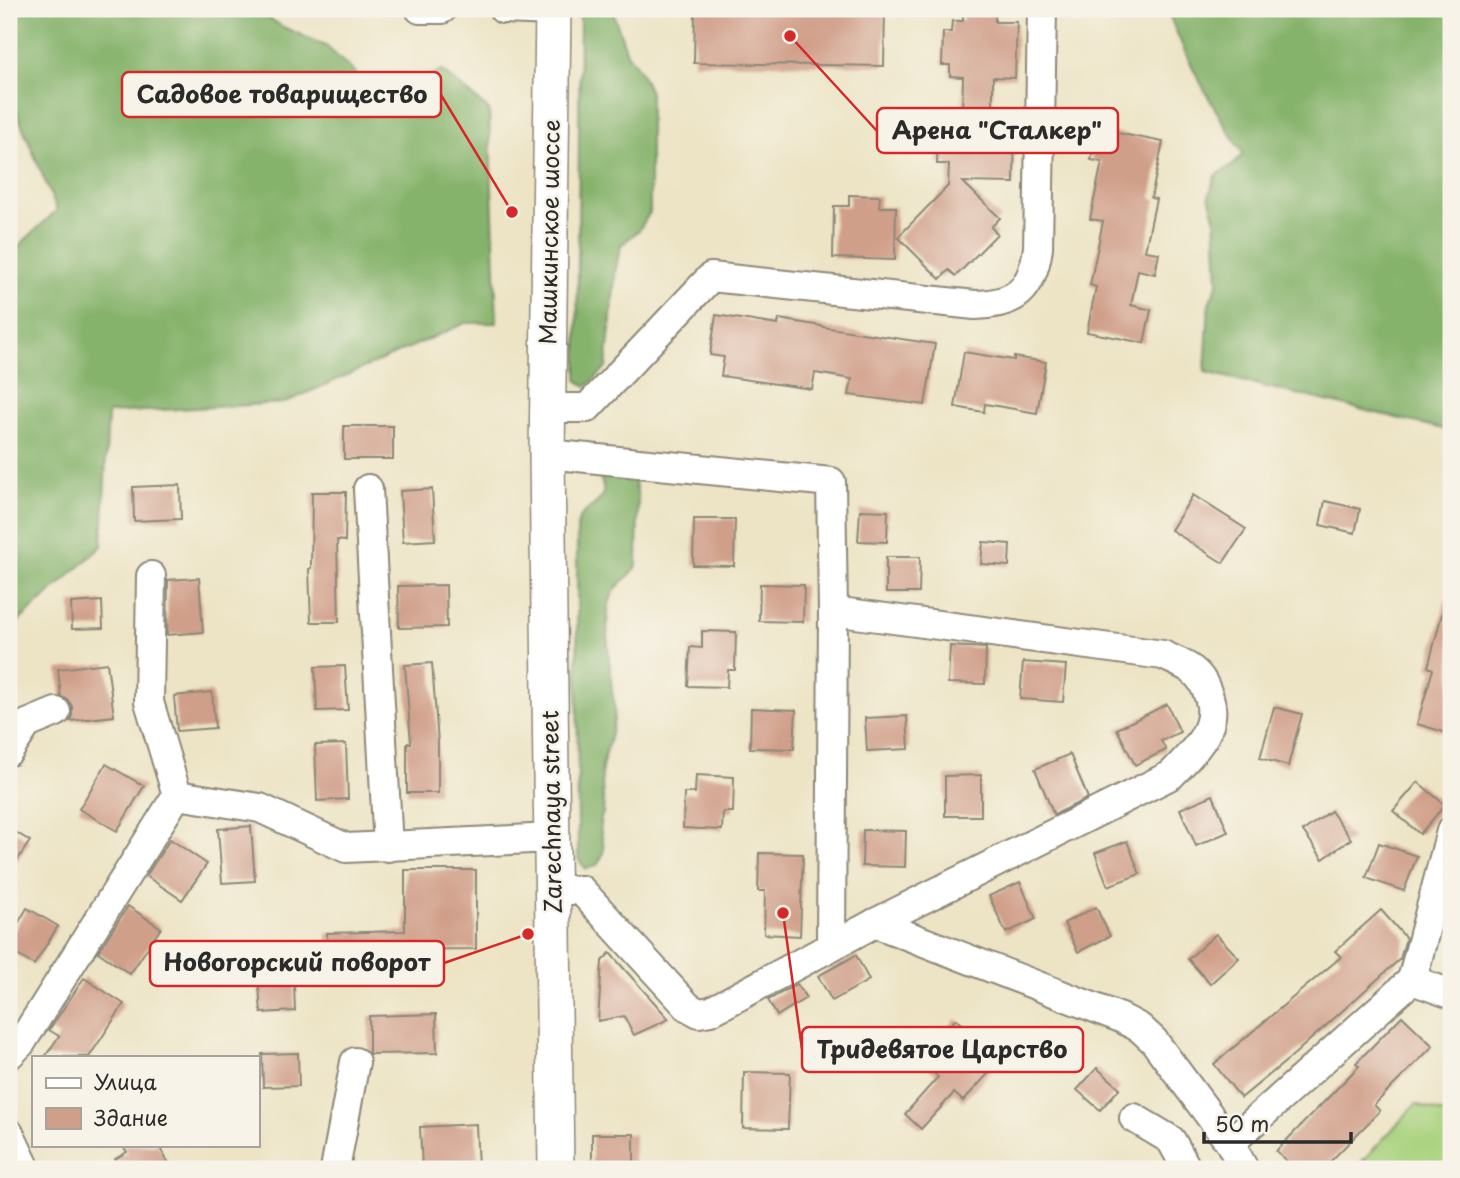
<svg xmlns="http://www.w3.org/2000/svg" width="1460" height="1178" font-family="'Playpen Sans',sans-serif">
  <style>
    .green { fill: #a8d17d; stroke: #6a7e54; stroke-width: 2 }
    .forest { fill: #86b36c; stroke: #586f4c; stroke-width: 2 }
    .building { fill: #d09f89 }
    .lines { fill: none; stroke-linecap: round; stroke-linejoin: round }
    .minor-casing { stroke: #8c8878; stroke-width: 32 }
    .major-casing { stroke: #8c8878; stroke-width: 38 }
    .minor { stroke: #fff; stroke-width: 28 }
    .major { stroke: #fff; stroke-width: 35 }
    .labels { text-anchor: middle; stroke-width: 5; stroke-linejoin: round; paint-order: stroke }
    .street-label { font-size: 23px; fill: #2b2b2b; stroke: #f7f3e8 }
    .leader { fill: none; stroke: #d62828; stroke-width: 2.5 }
    .callout-dot { fill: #d62828; stroke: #f7f3e8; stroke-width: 2.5 }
    .callout { fill: #f7f3e8; stroke: #d62828; stroke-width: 2.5 }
    .callout-label { font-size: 24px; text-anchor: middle; font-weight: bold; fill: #2b2b2b }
  </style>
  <rect width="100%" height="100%" fill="#f7f3e8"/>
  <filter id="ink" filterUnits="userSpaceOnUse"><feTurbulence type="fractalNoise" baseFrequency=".0143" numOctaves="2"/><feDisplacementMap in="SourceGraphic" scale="14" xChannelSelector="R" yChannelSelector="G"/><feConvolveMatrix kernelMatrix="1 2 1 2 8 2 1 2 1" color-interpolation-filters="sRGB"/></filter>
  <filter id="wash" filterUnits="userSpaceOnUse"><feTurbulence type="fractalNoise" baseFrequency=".00686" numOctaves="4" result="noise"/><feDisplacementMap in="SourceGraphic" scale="28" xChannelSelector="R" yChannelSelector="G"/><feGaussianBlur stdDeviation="1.57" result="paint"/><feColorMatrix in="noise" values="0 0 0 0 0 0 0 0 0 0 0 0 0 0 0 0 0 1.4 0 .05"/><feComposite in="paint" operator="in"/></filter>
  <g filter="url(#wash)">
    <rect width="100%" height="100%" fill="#ede4c5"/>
    <polygon class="green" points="1416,1104 1451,1116 1451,1169 1355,1169"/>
    <g class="forest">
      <polygon points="9,9 256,9 281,26 326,46 378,94 406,91 441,70 489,110 497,323 465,323 284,403 108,413 102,546 9,630 9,255 57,210 9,94"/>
      <polygon points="580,9 612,9 627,53 640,71 650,92 650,212 639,230 621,245 616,267 606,368 586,387 577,380"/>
      <path d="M1170 9H1451V431L1205 372 1209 303 1218 283 1215 217 1209 196 1215 176 1233 165 1243 154C1212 106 1189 65 1168 12Z"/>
      <path d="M603 465 633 474 638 497 637 566C631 576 621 581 615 590 600 611 611 666 612 692 620 720 607 742 602 768 600 783 605 798 603 813 602 815 600 820 600 823 600 843 610 846 597 865L586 869 578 859 577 531C577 529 578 521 579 519 589 502 613 505 599 475Z"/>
    </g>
    <g id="blocks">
      <g class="building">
        <polygon points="695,9 885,9 884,66 694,63"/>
        <polygon points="963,9 995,9 995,22 1017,22 1015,78 993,77 993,117 1015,117 1014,183 963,182 1000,218 991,227 997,234 956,276 949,270 940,279 898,237 948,186 949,164 937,164 938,127 949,127 949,116 962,116 963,77 950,76 950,65 942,65 943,32 951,32 952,21 963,21"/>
        <polygon points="1097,129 1163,142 1151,198 1156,199 1145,251 1159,253 1155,274 1138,270 1131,305 1151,310 1144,343 1087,332 1096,287 1090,285 1103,221 1090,219 1102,162 1091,160"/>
        <polygon points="849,195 880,196 879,207 896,207 895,260 833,258 834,206 849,206"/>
        <polygon points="716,315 778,325 779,319 822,326 822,327 935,344 925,405 849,395 852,379 815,373 812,389 721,376 724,357 710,355"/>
        <polygon points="964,352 1014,360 1014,357 1046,362 1037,413 985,404 984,412 955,407"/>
        <rect x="344" y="426" width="49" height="33"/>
        <polygon points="180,485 181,519 134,521 133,487"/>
        <polygon points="432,489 435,540 403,542 400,491"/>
        <polygon points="312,492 346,492 345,541 337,540 339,622 311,622 309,569 311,568"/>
        <polygon points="1193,495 1246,529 1223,563 1171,530"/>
        <polygon points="1325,501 1360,509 1355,533 1320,525"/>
        <polygon points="860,510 888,511 887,542 858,541"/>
        <polygon points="694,519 735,519 734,566 693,565"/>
        <polygon points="983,542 1010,544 1009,566 981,564"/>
        <polygon points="886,557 920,557 919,593 886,593"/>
        <polygon points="199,578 203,632 167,635 168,580"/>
        <polygon points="760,584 804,585 803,622 759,621"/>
        <polygon points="446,585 447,627 399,628 398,586"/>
        <polygon points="1446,599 1451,599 1451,734 1417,724 1433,669 1428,667"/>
        <polygon points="102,601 103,628 72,629 71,603"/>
        <polygon points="702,631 736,632 735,670 728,670 727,687 688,686 690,647 702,648"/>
        <polygon points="950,646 986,648 985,684 948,683"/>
        <polygon points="1023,662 1066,665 1063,702 1020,699"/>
        <polygon points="107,663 114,716 70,721 72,715 72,706 67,699 61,697 58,669"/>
        <polygon points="432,663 438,743 438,793 407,793 407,743 411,743 405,665"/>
        <polygon points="345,666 348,710 317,711 315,667"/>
        <polygon points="212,692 215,728 177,731 174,696"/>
        <polygon points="1167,704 1180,732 1161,741 1166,750 1135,765 1117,729"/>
        <polygon points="1274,707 1302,714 1288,766 1260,758"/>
        <polygon points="751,708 796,710 794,749 750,748"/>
        <polygon points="907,716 909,749 867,751 865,718"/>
        <polygon points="346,744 348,799 317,801 315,745"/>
        <polygon points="1070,754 1088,798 1054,815 1035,769"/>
        <polygon points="106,764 144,786 117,831 79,809"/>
        <polygon points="696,775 734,777 733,812 723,812 722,830 683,828 684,793 695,793"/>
        <polygon points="981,775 981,816 945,816 945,776"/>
        <polygon points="1418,782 1445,805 1420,834 1393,811"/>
        <polygon points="1213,795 1228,832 1196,846 1180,809"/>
        <polygon points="1331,811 1351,839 1323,859 1303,831"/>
        <polygon points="251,826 255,881 222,883 218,829"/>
        <polygon points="9,828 30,841 9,873"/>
        <polygon points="863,830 906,831 905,867 862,866"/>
        <polygon points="170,839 207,864 182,900 146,876"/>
        <polygon points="1127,841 1140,874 1108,886 1095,853"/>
        <polygon points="1379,843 1417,856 1404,891 1366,878"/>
        <polygon points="759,853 803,854 800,936 764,934 765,891 758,891"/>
        <polygon points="405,870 476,870 476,949 385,950 385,979 328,980 327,933 405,931"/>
        <polygon points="1020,882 1036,919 1006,933 989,896"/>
        <polygon points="128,906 161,928 130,974 98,952"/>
        <polygon points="1096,907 1110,936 1078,952 1064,923"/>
        <polygon points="27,908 58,926 34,965 9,950 9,939"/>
        <polygon points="1381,910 1406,938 1400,959 1290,1058 1241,1098 1214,1064 1341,957 1335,951"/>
        <polygon points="1216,934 1239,958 1210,984 1188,959"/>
        <polygon points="610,953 669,1019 634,1035 624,1016 598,1021 602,961"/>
        <polygon points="856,955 869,980 832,1001 818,976"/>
        <polygon points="84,978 124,1004 89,1057 45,1057 59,1036 49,1030"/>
        <polygon points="294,984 295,1011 261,1013 259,986"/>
        <polygon points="797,984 806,998 777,1016 768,1000"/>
        <polygon points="436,1014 437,1053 369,1054 369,1016"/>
        <polygon points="1402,1016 1433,1046 1374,1105 1380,1111 1323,1169 1295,1169 1276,1151 1359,1066 1356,1063"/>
        <polygon points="956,1019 1000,1061 963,1101 954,1093 921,1129 905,1114 938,1077 919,1059"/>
        <polygon points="298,1053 299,1086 263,1087 262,1054"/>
        <polygon points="1097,1068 1120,1088 1100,1110 1077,1090"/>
        <polygon points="744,1072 790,1073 788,1129 743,1128"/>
        <polygon points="476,1124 478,1169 422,1169 420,1127"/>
        <rect x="592" y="1134" width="42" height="35"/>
        <polygon points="122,1145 158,1145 169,1164 161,1169 121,1169 115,1159 127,1152"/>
      </g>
    </g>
  </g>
  <g filter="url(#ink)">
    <use href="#blocks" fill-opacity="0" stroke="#8c8878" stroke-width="2"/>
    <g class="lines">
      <defs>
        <g id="minor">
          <polyline points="420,9 442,9"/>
          <polyline points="503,9 553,11"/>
          <path d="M548 408H587L711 277 975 305C1017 304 1032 290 1038 248L1042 9"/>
          <polyline points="547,454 831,482 833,611 831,946"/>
          <polyline points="368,489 388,847"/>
          <polyline points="151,576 149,702 177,795 260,808 346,848 552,838"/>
          <polyline points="9,751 27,724 56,712"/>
          <path d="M553 890H581L688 1007 699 1013 711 1011 875 923 1171 775C1191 754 1220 729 1209 697 1205 686 1202 678 1192 670 1184 664 1173 660 1163 655L833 611"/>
          <polyline points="875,923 1121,1018 1140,1028 1154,1041 1230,1143 1244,1169"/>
          <polyline points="1412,980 1451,831"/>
          <polyline points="9,1055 21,1043 177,795"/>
          <polyline points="1134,1118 1171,1140 1187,1169"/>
          <polyline points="9,1133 26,1169"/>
          <polyline points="1230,1143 1412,980 1451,994"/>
          <polyline points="335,1169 355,1062"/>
        </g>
        <polyline id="major" points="553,9 547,455 556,1169"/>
      </defs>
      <use href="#minor" class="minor-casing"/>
      <use href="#major" class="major-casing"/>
      <use href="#minor" class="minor"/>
      <use href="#major" class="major"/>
    </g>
  </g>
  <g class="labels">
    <g class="street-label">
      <text transform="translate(550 232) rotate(-89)" y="8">Машкинское шоссе</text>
      <text transform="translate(552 812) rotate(-91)" y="8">Zarechnaya street</text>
    </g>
  </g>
  <path class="leader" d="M512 212L441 95M790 36L877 131M528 934L444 963M783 913L802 1049"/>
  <g class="callout-dot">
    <circle cx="512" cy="212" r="7"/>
    <circle cx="790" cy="36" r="7"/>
    <circle cx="528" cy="934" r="7"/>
    <circle cx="783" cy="913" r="7"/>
  </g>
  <g class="callout">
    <rect x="122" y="72" width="319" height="45" rx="7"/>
    <rect x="877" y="108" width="241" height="45" rx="7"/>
    <rect x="150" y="941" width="294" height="45" rx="7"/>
    <rect x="802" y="1027" width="281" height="45" rx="7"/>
  </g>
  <g class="callout-label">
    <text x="282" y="103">Садовое товарищество</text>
    <text x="997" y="139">Арена "Сталкер"</text>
    <text x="297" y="971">Новогорский поворот</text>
    <text x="942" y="1058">Тридевятое Царство</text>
  </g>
  <rect width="1460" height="1178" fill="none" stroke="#f7f3e8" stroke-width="35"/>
  <rect x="32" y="1056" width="228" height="91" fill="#f7f3e8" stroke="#a5a39c" stroke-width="2"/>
  <rect x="46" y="1078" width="35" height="10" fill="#ffffff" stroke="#a5a39c" stroke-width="2"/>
  <text x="94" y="1090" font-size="21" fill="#2b2b2b">Улица</text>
  <rect x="46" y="1108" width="35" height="21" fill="#d09f89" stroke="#a5a39c" stroke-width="2"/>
  <text x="94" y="1126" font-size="21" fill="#2b2b2b">Здание</text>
  <path d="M1204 1132v10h147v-10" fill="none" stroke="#2b2b2b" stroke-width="3.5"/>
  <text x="1215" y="1132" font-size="21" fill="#2b2b2b" stroke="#f7f3e8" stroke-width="5" paint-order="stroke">50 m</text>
</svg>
